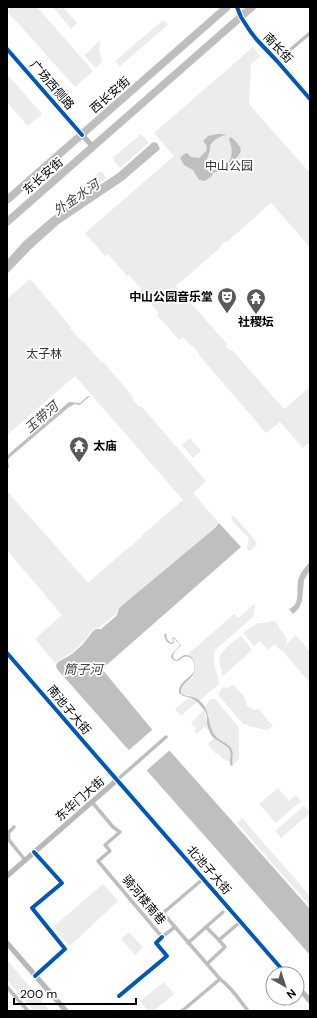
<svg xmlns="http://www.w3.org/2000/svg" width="317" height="1018" font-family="'DM Sans','Noto Sans SC',sans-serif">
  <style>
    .green { fill: #ececec }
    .water { fill: #bfbfbf }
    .pier { fill: #fff }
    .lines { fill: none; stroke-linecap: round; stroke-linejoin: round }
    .highway-casing { stroke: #dbdbdb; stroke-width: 8 }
    .street { stroke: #bebebe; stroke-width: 3.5 }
    .secondary { stroke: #b8b8b8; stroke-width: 5 }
    .highway { stroke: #bebebe; stroke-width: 7 }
    .cycleway-casing { stroke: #fff; stroke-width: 6 }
    .cycleway { stroke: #0057b8; stroke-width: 4 }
    .labels { text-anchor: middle; stroke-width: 3.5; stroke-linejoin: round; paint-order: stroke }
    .street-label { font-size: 12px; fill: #000; stroke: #fff }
    .park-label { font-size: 12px; fill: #333; stroke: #fff }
    .poi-label { font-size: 12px; font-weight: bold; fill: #000; stroke: #fff; text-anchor: end }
    .water-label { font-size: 13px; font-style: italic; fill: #444; stroke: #fff }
  </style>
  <rect width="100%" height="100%" fill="#fff"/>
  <g class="green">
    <polygon points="11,7 37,7 93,71 75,87 7,11"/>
    <polygon points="53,7 63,7 77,23 71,29"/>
    <polygon points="163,20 168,25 120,66 115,61"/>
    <polygon points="101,40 99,49 102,62 98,66 95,67 84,55"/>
    <polygon points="253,47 260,56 251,64 249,104 310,173 310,247 271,203 227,242 226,241 220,246 221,247 176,286 227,344 226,346 231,351 232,350 284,409 310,387 310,442 303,448 280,422 266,433 199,355 199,354 193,346 192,347 183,337 179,340 158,316 157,315 159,313 140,291 141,289 129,275 127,276 108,254 105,256 85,233 174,156 154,133"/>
    <polygon points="7,74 42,114 28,126 7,102"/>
    <polygon points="141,134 149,143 120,168 114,161 114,157"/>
    <polygon points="99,172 102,172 107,178 65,205 62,203"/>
    <polygon points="30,279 71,327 70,328 81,341 82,340 102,363 104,361 105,362 104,363 134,398 132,399 139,407 141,406 206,481 193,493 219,523 215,528 118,609 116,614 100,627 93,629 84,641 71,653 55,663 35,639 62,615 7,550 7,491 88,583 130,546 131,547 134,544 134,543 137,541 137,539 138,540 142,537 141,536 183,500 75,376 7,435 7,299"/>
    <polygon points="190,438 201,451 193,458 182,445"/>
    <polygon points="232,515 236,518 253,538 257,544 250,551 248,551 247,548 249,538 234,523 231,518"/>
    <path d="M254 604 255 607 253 617 215 650C211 663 218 672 219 684L200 700C193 694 187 697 181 693 180 684 190 677 195 671 195 661 194 661 188 654L233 615 235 614 238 618Z"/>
    <polygon points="272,621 275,621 278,625 278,626 287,639 285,646 296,635 310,652 310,683 282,650 281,651 275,644 268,650 260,641 254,646 243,633 258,623 263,623"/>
    <path d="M241 636 252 650 223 676C222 670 218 662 220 656 222 650 235 640 241 636Z"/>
    <path d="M232 685 235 686C241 695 245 693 247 706L254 710 259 709 273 726 267 730 253 727H250L248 725 243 724 219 696V693L223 687 228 688Z"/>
    <polygon points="190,697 197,702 181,716 175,709"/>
    <polygon points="211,699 214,699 217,701 239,728 239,759 233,765 229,746 219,740 213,734 209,723 208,713 205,706 208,704 209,700"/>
    <path d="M203 709C207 716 207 722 209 729L208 730 205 727 196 734 195 732 196 728 191 723 202 712Z"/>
    <path d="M213 739H215C220 743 229 745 230 752 231 755 230 759 230 762L223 759 218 753 216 754 208 744Z"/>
    <polygon points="278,788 289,801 296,795 301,801 276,823 259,804"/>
    <polygon points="304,806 310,813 281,838 275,831"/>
    <polygon points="242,818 310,896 310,906 237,823"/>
    <polygon points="103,884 118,901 70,946 53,927"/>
    <polygon points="129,932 143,947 135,955 121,939"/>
    <polygon points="7,960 50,1011 34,1011 7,980"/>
    <polygon points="164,982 174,994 154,1011 148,1011 140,1001"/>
  </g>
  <g class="water">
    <path d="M217 134H226L225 135C219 137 211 141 210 147 210 148 210 152 209 153 207 161 204 159 206 169 208 171 211 171 214 170L230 160C233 152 232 147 229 140L230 137C233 138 235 141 237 143 244 151 240 153 235 160 231 163 234 161 231 164 226 170 219 171 213 173L212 176 205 181 199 180 193 170 184 165 180 158 183 155 187 153 191 157 199 158 207 150 206 149 207 148 206 146H207L203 141 208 136Z"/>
    <polygon points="153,142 157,143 160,149 124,180 59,224 31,249 7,274 7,260 24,241 52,217 118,173"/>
    <polygon points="88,396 90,396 81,404 79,405 75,404 69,407 9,458 8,461 9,467 7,469 7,456 11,452 69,402 80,403"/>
    <polygon points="219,523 241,547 102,669 169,750 310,909 310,955 57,669 56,665 58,662 72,654 83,644 93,631 96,629 101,629 115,617 117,615 119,608 215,528"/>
    <path d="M310 562V570L304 580 302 601 299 608 293 614 289 609C301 604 296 591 298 581 300 573 305 567 310 562Z"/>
    <path d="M166 633 167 639 171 643 173 642 172 638 174 637 181 645C178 650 171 652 174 659L177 660C180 658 183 655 185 655 194 654 197 666 194 672 191 681 180 683 181 693 187 698 193 694 200 701 211 711 207 723 214 734 218 741 230 743 232 750 234 755 231 760 233 765L231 766C228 761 232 756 230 751 228 744 216 742 211 735 209 731 208 727 207 723 207 720 207 718 207 716 206 711 200 705 196 701 191 696 184 698 179 693 178 683 187 680 193 673 196 668 195 659 189 657 184 655 181 659 178 661L173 660 171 657C172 651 179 649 180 644L176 641 174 638 173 639 174 643 172 644C167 644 165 639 164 635Z"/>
  </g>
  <polygon class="pier" points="153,729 170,750 146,771 128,751"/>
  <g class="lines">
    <defs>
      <g id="highway">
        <polyline points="7,200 227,7"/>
        <polyline points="7,222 252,7"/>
      </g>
    </defs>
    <use href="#highway" class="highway-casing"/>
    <g class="street">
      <polyline points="277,61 310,33"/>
      <polyline points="117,780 166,737"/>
      <path d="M92 802 113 827 120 832 105 845 110 851 98 861 162 937 175 927 220 979C232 988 239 999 248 1011"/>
      <polyline points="14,827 8,833 9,840 25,860"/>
      <polyline points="34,852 62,883 32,908 65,949 35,976"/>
      <polyline points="175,927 163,913 203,879"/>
      <polyline points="206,927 223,912"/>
      <polyline points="188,943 206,927 219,940"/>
      <polyline points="207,964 225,947 219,940 240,922"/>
      <polyline points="7,987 28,1011"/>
      <polyline points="119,996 167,956 156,943 162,937"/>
      <polyline points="182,1011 220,979"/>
    </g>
    <g class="secondary">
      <polyline points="237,7 241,17 250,31 257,40 277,61 310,99"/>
      <polyline points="7,49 93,147"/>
      <polyline points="7,653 90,749 286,974"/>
      <polyline points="7,876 117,780"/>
      <polyline points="7,943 66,1011"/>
      <polyline points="297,986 310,1001"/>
    </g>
    <use href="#highway" class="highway"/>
    <defs>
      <g id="cycleway">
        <polyline points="237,7 241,17 250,31 257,40 277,61 310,99"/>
        <polyline points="7,49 82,135"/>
        <polyline points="7,653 90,749 286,974"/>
        <polyline points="34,852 62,883 32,908 65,949 35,976"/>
        <polyline points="119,996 167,956 156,943 162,937"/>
      </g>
    </defs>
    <use href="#cycleway" class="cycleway-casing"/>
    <use href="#cycleway" class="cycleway"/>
  </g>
  <defs>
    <symbol id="theatre-pin" viewBox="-11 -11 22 30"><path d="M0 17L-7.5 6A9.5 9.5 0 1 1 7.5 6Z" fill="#595959" stroke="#fff"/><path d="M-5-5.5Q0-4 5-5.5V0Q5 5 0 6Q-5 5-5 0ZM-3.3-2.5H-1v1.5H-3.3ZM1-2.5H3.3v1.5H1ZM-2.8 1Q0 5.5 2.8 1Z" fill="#fff"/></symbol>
    <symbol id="temple-pin" viewBox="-11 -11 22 30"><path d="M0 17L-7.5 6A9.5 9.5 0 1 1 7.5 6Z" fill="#595959" stroke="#fff"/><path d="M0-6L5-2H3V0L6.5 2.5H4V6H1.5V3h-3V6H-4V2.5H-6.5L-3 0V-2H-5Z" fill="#fff"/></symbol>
  </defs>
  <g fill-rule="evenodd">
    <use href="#theatre-pin" x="216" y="286" width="22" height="30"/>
    <use href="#temple-pin" x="245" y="287" width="22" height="30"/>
    <use href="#temple-pin" x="68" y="435" width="22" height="30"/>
  </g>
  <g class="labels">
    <g class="street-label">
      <text transform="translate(278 48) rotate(47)" y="4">南长街</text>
      <text transform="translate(52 85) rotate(49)" y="4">广场西侧路</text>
      <text transform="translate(110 95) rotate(-41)" y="4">西长安街</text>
      <text transform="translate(43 176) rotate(-41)" y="4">东长安街</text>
      <text transform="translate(69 710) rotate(50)" y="4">南池子大街</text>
      <text transform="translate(80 799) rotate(-41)" y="4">东华门大街</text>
      <text transform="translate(209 870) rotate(49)" y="4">北池子大街</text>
      <text transform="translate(144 900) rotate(50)" y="4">骑河楼南巷</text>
    </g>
    <g class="park-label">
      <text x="229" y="170">中山公园</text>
      <text x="44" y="358">太子林</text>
    </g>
    <g class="poi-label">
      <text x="213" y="301">中山公园音乐堂</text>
      <text x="256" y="326" text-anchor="middle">社稷坛</text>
      <text x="93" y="450" text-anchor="start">太庙</text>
    </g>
    <g class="water-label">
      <text transform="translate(76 197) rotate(-34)" y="5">外金水河</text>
      <text transform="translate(41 417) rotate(-41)" y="5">玉带河</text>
      <text x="83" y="674">筒子河</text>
    </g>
  </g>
  <rect width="317" height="1018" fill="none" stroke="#000000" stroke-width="16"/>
  <g transform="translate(285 986) rotate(141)"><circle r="19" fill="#ffffff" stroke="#999999"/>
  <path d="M0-3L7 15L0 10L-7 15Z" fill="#595959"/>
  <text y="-6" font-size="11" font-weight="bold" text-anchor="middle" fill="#000000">N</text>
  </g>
  <path d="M14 998v6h122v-6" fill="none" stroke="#000000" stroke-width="2"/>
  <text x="20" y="998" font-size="12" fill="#000000" stroke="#ffffff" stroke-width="3" paint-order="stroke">200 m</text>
</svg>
